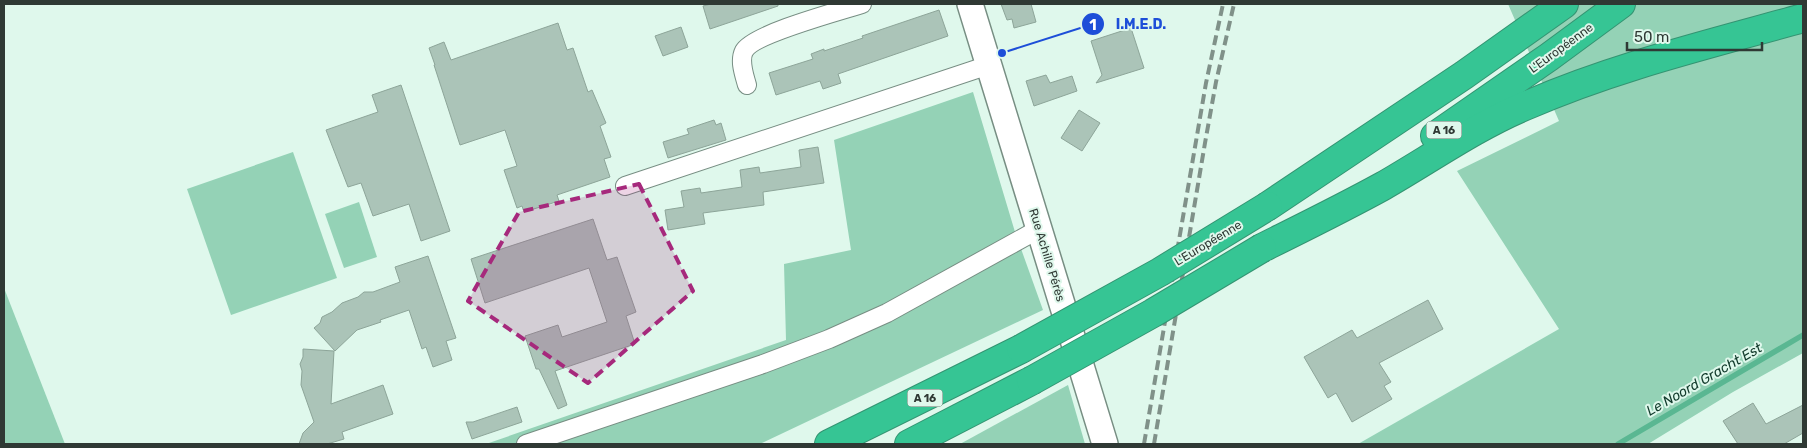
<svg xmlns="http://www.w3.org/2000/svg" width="1807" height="448" font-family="Rubik,sans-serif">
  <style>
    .green { fill: #94d2b6 }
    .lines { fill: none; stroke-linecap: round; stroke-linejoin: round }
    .stream { stroke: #5ab792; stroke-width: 5.5 }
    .building { fill: #abc4b8; stroke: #8da599 }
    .street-casing { stroke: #778e83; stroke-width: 20 }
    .secondary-casing { stroke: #778e83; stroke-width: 28 }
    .highway-casing { stroke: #349472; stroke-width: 30 }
    .street { stroke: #fff; stroke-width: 18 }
    .secondary { stroke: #fff; stroke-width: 25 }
    .highway { stroke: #36c594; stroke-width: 28 }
    .rail { stroke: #809189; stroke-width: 4; stroke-dasharray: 10 5; stroke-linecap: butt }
    .highway-bridge-casing { stroke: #349472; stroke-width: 30; stroke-linecap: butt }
    .highway-bridge { stroke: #36c594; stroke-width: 28 }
    .marked { fill: #a6297c; fill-opacity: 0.2; stroke: #a6297c; stroke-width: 4; stroke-dasharray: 10 6; stroke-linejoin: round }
    .labels { text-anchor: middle; stroke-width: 4; stroke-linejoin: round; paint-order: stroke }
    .shield { fill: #dff8ec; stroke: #64726b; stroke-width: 1 }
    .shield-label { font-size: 11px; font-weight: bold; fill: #2f3934 }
    .street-label { font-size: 12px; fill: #2f3934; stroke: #dff8ec }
    .water-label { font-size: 14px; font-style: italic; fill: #113a2b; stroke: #dff8ec }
    .leader { fill: none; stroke: #1d4ed8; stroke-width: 2 }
    .callout-dot { fill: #1d4ed8; stroke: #dff8ec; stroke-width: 2 }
    .mark-label { font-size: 15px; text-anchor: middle; font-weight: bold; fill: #fff }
    .callout-label { font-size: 14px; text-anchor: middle; font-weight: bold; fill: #1d4ed8; stroke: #dff8ec; stroke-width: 4; stroke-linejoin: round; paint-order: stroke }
  </style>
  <rect width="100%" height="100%" fill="#dff8ec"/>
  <g class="green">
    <polygon points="1508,4 1803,4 1803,353 1733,392 1648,444 1358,444 1559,329 1457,171 1559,121"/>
    <polygon points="973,92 1015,232 1043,310 760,444 486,444 786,340 784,264 851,250 834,140"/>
    <polygon points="293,152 337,278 231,315 187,189"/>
    <polygon points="359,202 377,257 344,268 325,214"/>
    <polygon points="4,288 65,444 4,444"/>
    <polygon points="1068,385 1085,444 960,444"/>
  </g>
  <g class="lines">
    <polyline class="stream" points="1618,444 1803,335"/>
  </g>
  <g class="building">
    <polygon points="711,4 778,4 778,6 710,29 703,6"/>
    <polygon points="1001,4 1031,4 1036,22 1014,28 1012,19 1007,20"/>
    <polygon points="939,10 948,36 838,74 841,83 823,89 820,81 776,95 769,73 813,59 811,54 824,49 824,51 863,38 862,36"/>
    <polygon points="558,23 567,50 573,48 588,92 592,90 606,123 600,126 611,157 604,159 610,177 557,195 559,201 524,212 522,206 517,208 504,170 517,166 505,130 460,145 434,65 435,65 429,48 444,42 451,60"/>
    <polygon points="681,27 688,47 663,56 655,36"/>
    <polygon points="1131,28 1144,68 1096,83 1102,75 1091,41"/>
    <polygon points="1046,75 1050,83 1072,76 1077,91 1034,106 1026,81"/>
    <polygon points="401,85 450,231 421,241 409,204 373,216 361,183 348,187 326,130 378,112 372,95"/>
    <polygon points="1079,110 1100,123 1082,151 1061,138"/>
    <polygon points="714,120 716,125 721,123 726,140 668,158 663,142 689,134 687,129"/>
    <polygon points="818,147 824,183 763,192 764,205 703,213 705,224 668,230 665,210 684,207 681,191 700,188 701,193 742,187 740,170 759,167 760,173 801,167 799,150"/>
    <polygon points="593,219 607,260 617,257 636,312 626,316 635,344 555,371 567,405 558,409 539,369 536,369 525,336 558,325 562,337 607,322 589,268 485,303 471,259"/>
    <polygon points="428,256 456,338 446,341 452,360 433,367 426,347 422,349 409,310 380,320 381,322 357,330 335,351 314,328 320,323 322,317 332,312 342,303 358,297 364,292 373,292 400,282 395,267"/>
    <polygon points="1428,300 1443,329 1379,363 1391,382 1384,386 1392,399 1352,422 1336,393 1328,398 1304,357 1352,330 1357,338"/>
    <polygon points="303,349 334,351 331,404 383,385 393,414 342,432 344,439 327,444 299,444 303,433 314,422 301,385 302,371 300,364 303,357"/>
    <polygon points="1753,403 1766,424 1803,405 1803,433 1784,444 1738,444 1723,421"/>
    <polygon points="517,407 522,422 472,439 466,422 473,422"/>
  </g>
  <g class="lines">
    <defs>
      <g id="street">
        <path d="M747 85C744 74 739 61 744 51 753 34 840 11 862 4"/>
        <polyline points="625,186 989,65"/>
        <polyline points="526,444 763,364 829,339 887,313 1039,229"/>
      </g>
      <polyline id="secondary" points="970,4 1105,444"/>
      <g id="highway">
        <polyline points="1435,136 1549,57 1621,4"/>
        <polyline points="1268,206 1464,75 1564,4"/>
        <path d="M1262 248C1302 228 1343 208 1383 186 1430 159 1475 127 1525 106 1614 67 1710 44 1803 18"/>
        <polyline points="829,444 1021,349"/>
        <polyline points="909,444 1031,381"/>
      </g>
    </defs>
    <use href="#street" class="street-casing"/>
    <use href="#secondary" class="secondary-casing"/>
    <use href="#highway" class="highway-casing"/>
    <use href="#street" class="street"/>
    <use href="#secondary" class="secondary"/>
    <use href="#highway" class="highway"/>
    <g class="rail">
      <polyline points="1144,444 1206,83 1223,4"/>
      <polyline points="1154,444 1205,143 1216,82 1234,4"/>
    </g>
    <defs>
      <g id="highway-bridge">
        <polyline points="1021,349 1160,272 1268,206"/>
        <polyline points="1031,381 1153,313 1262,248"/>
      </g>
    </defs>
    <use href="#highway-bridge" class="highway-bridge-casing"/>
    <use href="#highway-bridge" class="highway-bridge"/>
  </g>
  <path class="marked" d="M639 184 693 291 588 383 468 301 519 212Z"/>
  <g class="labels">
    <g class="shield">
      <rect x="1426.5" y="121.5" width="35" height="17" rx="4"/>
      <rect x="907.5" y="389.5" width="35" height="17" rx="4"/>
    </g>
    <g class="shield-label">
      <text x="1444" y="134">A 16</text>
      <text x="925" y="402">A 16</text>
    </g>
    <g class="street-label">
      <text transform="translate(1561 48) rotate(-36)" y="4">L'Européenne</text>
      <text transform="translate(1208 243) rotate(-31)" y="4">L'Européenne</text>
      <text transform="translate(1047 255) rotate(73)" y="4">Rue Achille Pérès</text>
    </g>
    <g class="water-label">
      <text transform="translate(1704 379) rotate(-30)" y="5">Le Noord Gracht Est</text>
    </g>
  </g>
  <path class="leader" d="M1002 53L1093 24"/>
  <g class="callout-dot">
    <circle cx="1002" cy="53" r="5"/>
    <circle cx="1093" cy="24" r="12"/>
  </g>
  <g class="mark-label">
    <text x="1093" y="30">1</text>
  </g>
  <g class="callout-label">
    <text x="1141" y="29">I.M.E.D.</text>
  </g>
  <rect width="1807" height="448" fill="none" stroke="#2f3934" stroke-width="10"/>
  <path d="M1627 42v8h135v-8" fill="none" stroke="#2f3934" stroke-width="2.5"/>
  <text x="1634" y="42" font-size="15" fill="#2f3934" stroke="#dff8ec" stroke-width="4" paint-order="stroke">50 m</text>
</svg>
